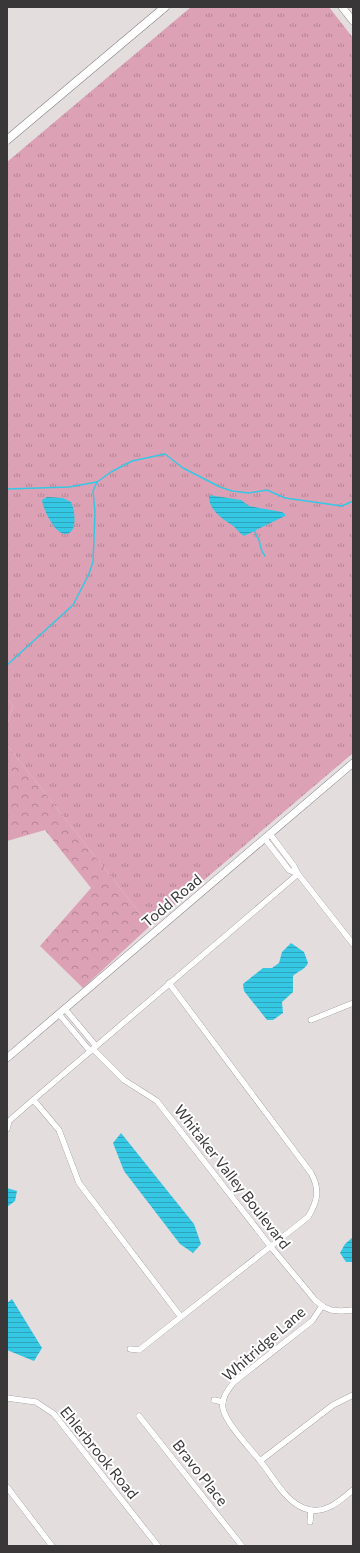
<svg xmlns="http://www.w3.org/2000/svg" width="360" height="1553" font-family="Commissioner,sans-serif">
  <style>
    .grass { fill: url(#grass-tufts) }
    .forest { fill: url(#forest-crowns) }
    .water { fill: url(#water-rules) }
    .lines { fill: none; stroke-linecap: round; stroke-linejoin: round }
    .stream { stroke: #35c8e4; stroke-width: 1.5 }
    .street-casing { stroke: #868082; stroke-width: 6 }
    .secondary-casing { stroke: #868082; stroke-width: 8 }
    .primary-casing { stroke: #868082; stroke-width: 9 }
    .street { stroke: #fff; stroke-width: 5.5 }
    .secondary { stroke: #fff; stroke-width: 7 }
    .primary { stroke: #fff; stroke-width: 8 }
    .labels { text-anchor: middle; stroke-width: 4; stroke-linejoin: round; paint-order: stroke }
    .street-label { font-size: 15px; fill: #393737; stroke: #fff }
  </style>
  <defs>
    <pattern id="grass-tufts" width="24" height="20" patternUnits="userSpaceOnUse"><rect width="24" height="20" fill="#dda1b6"/><path d="M3 7l-1-3M5 7V3M7 7l1-3M15 17l-1-3M17 17v-4M19 17l1-3" fill="none" stroke="#b48495"/></pattern>
    <pattern id="forest-crowns" width="20" height="18" patternUnits="userSpaceOnUse"><rect width="20" height="18" fill="#dda1b6"/><path d="M2 6a3 3 0 1 1 6 0M12 15a3 3 0 1 1 6 0" fill="none" stroke="#b48495"/></pattern>
    <pattern id="water-rules" width="6" height="5" patternUnits="userSpaceOnUse"><rect width="6" height="5" fill="#35c8e4"/><path d="M0 2.5h6" fill="none" stroke="#2ea3ba"/></pattern>
  </defs>
  <rect width="100%" height="100%" fill="#e3ddde"/>
  <polygon class="grass" points="191,7 329,7 353,38 353,753 150,926 7,745 7,726 13,705 7,699 7,162"/>
  <g class="forest">
    <polygon points="7,699 13,705 7,726"/>
    <polygon points="7,745 150,926 83,988 40,946 91,888 45,830 7,841"/>
  </g>
  <g class="water">
    <path d="M209 495 241 500 249 506 282 512 285 514V516L244 536C239 533 236 528 232 525 221 518 208 509 209 495Z"/>
    <path d="M47 497 63 498 71 502C75 509 78 533 66 534 55 535 43 509 42 500Z"/>
    <path d="M291 943 304 952 308 963C306 969 298 971 293 976V992L282 1002 283 1013 273 1020H267L244 991 243 984 263 968H272L279 963 282 952Z"/>
    <polygon points="121,1133 194,1224 201,1244 193,1253 180,1244 124,1171 113,1143"/>
    <polygon points="7,1188 17,1191 15,1201 7,1207"/>
    <polygon points="353,1237 353,1262 346,1262 340,1253 345,1244"/>
    <polygon points="12,1299 42,1348 34,1361 7,1350 7,1303"/>
  </g>
  <g class="lines">
    <g class="stream">
      <polyline points="7,489 69,487 97,482"/>
      <path d="M255 531C255 536 258 537 259 540 261 547 260 550 265 556"/>
      <polyline points="7,665 73,605 88,576 93,562 94,539 95,512 93,491 97,482 111,472 132,461 165,454 183,468 220,487 232,491 249,493 267,490 285,498 342,506 353,501"/>
    </g>
    <defs>
      <g id="street">
        <polyline points="265,839 289,870 298,874 294,866 270,834"/>
        <polyline points="65,1009 96,1046"/>
        <polyline points="59,1014 90,1051"/>
        <polyline points="311,1020 353,1003"/>
        <polyline points="93,1049 124,1080 157,1101 271,1247 315,1300 324,1307 331,1310 341,1311 353,1310"/>
        <polyline points="33,1100 298,874 302,879 353,944"/>
        <polyline points="7,1129 9,1121 33,1100 37,1104 59,1130 79,1183 181,1317"/>
        <path d="M322 1306 312 1321 234 1382C228 1390 221 1398 223 1409 227 1425 251 1449 261 1462 269 1472 276 1484 285 1494 291 1501 300 1508 310 1510 328 1513 340 1500 353 1490"/>
        <path d="M130 1349 139 1350 308 1217C318 1201 320 1189 311 1173L169 983"/>
        <polyline points="7,1398 36,1402 54,1414 158,1546"/>
        <polyline points="214,1400 223,1402"/>
        <polyline points="139,1416 242,1546"/>
        <polyline points="260,1461 333,1405 353,1395"/>
        <polyline points="7,1487 52,1546"/>
        <polyline points="310,1522 311,1510"/>
      </g>
      <g id="secondary">
        <polyline points="342,7 353,21"/>
        <polyline points="7,1058 353,763"/>
      </g>
      <polyline id="primary" points="7,140 165,7"/>
    </defs>
    <use href="#street" class="street-casing"/>
    <use href="#secondary" class="secondary-casing"/>
    <use href="#primary" class="primary-casing"/>
    <use href="#street" class="street"/>
    <use href="#secondary" class="secondary"/>
    <use href="#primary" class="primary"/>
  </g>
  <g class="labels">
    <g class="street-label">
      <text transform="translate(172 901) rotate(-40)" y="5">Todd Road</text>
      <text transform="translate(232 1177) rotate(52)" y="5">Whitaker Valley Boulevard</text>
      <text transform="translate(264 1344) rotate(-41)" y="5">Whitridge Lane</text>
      <text transform="translate(99 1453) rotate(51)" y="5">Ehlerbrook Road</text>
      <text transform="translate(200 1473) rotate(52)" y="5">Bravo Place</text>
    </g>
  </g>
  <rect width="360" height="1553" fill="none" stroke="#393737" stroke-width="16"/>
</svg>
